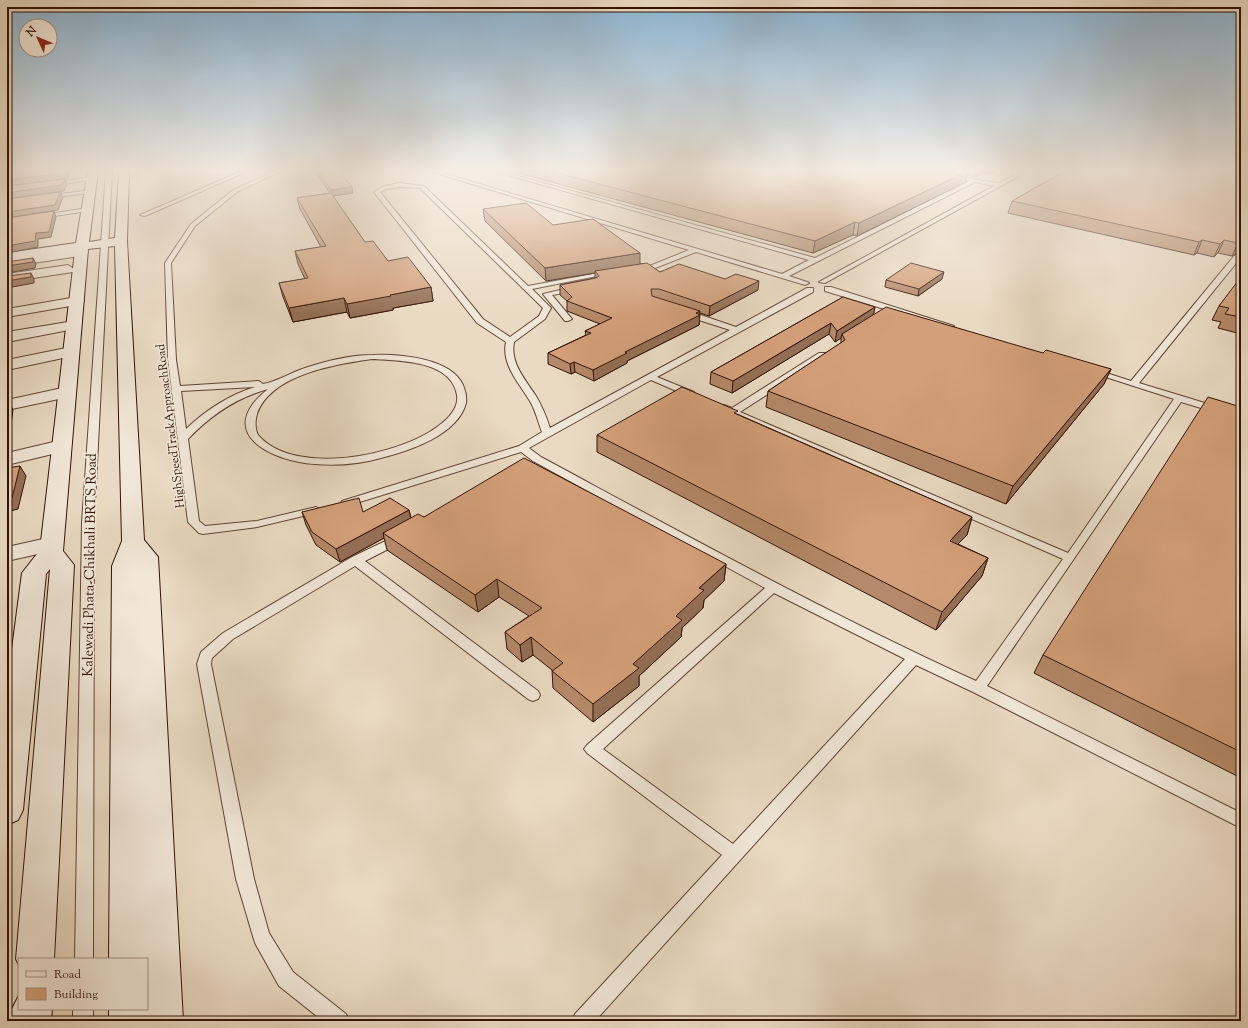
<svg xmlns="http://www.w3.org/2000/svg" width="1248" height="1028" font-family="'Sorts Mill Goudy',serif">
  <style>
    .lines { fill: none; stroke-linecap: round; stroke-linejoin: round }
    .lane-casing { stroke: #5f4434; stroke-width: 2 }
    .street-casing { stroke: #5f4434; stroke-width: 2 }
    .secondary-casing { stroke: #311204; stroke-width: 2 }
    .lane { fill: #f1e7d8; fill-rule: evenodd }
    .street { fill: #f1e7d8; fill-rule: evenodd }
    .secondary { fill: #f1e7d8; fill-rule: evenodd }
    .wall { fill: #b58969; stroke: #311204 }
    .shaded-wall { fill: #946f55; stroke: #311204 }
    .building { fill: #d39f7a; stroke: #311204 }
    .labels { text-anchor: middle; stroke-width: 3.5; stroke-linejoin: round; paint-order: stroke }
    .far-street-label { font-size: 12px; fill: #311204; stroke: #f1e7d8 }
    .street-label { font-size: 14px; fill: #311204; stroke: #f1e7d8 }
  </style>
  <rect width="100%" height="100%" fill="#eadac3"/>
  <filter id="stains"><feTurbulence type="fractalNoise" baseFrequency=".005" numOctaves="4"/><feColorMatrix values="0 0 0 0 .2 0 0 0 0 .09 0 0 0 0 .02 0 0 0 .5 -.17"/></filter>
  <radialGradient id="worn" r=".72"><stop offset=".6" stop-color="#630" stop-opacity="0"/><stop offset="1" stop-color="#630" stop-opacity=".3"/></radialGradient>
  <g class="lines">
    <defs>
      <g id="lane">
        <polygon points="106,171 112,171 94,523 93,959 75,959 82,523"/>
        <polygon points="242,171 248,171 145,216 140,215"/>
        <path d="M275 171H281L237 192 195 226 171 263 176 360 180 386 259 381 263 384C278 381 290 373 305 368 326 361 351 355 373 355 399 354 451 358 463 385 465 390 467 397 466 403 458 435 409 451 381 458 360 464 337 466 315 464 271 461 213 433 268 389 236 398 211 415 188 439L199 521 205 526 257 521 316 507 321 510 320 512 257 527 203 534 199 533 188 522 168 360 165 263 191 224 233 190ZM372 359C400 361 451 360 457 395 459 409 447 420 437 427 398 456 294 477 258 435 255 429 255 421 257 414 271 374 337 364 372 359ZM255 387C229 395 206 410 186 429L181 391Z"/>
        <polygon points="429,171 436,171 782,274 809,260 493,171 500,171 815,258 969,181 966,180 966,178 999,183 1022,171 1028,171 825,283 819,282 994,186 975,182 789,276 807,282 809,283 805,285 696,252 650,270 638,271 638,269 647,267 689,250"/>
        <polygon points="94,177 92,180 51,185 48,183"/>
        <path d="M399 183 424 186 528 286 609 271 612 273 532 289 551 308 545 319 514 342C510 363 525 379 536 396 542 406 546 416 550 428L730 330 683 315V311H689L736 327 807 288H813V292L657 377 694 392V396H688L651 380 529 448 541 457C684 534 827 613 976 681L1063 559 719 408 724 405 732 408 819 353H825V357L740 412 1068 553 1174 399 1090 372 1094 369 1131 381 1235 255 1241 253V257L1139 383 1241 414V420L1181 402 987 686 1241 813V828L973 692 916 665 595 1021H572L575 1014 722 855 587 753 584 749 587 745 765 588 533 461 521 452 350 505H342L341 503 342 501 519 446 542 432C538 422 536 412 531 403 520 384 501 365 506 342L477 323 374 192 382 187ZM399 187 420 188 543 308 539 316 510 337 483 319 380 192 386 189ZM774 593 905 659 733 844 603 749Z"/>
        <polygon points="92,190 90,193 47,198 44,196"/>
        <polygon points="87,208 89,209 89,211 40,218 37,216"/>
        <polygon points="573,287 577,289 576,291 552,295 572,319 568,321 565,321 543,294"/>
        <polygon points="825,287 831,287 954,326 947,328 825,291"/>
        <polygon points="398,535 402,536 404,539 402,542 365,561 538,691 540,695 538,699 533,701 528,699 355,566 233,639 212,658 211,664 254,879 269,933 293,972 346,1014 349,1021 323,1021 279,986 255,943 236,879 197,664 201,652 223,633 352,557"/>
        <rect x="73" y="1009" width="20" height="12"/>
      </g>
      <g id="street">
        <polygon points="82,248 88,252 86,255 7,267 7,259"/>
        <polygon points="68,265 74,269 73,272 7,282 7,274"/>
        <polygon points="77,297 82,298 84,301 82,304 7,317 7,309"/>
        <polygon points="74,321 79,322 81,325 79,328 7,342 7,332"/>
        <polygon points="71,347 77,349 79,352 77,355 7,370 7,360"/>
        <polygon points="67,387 73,388 75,392 73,396 7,410 7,400"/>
        <polygon points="62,440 69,442 71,446 69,450 7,465 7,453"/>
        <polygon points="52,537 60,539 63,544 60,549 7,561 7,547"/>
      </g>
      <g id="secondary">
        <polygon points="88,171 98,171 89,242 115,238 119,171 129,171 127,241 144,540 158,557 183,1021 109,1021 109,1009 147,1009 147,959 109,959 112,566 122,541 115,246 88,249 63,551 74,565 54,959 19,959 19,965 16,959 50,569 46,574 23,810 18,820 7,825 7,687 22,573 40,550 75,251 7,261 7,253 76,243"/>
        <polygon points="19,995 19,1009 52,1009 51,1021 11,1021 12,1009"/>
      </g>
    </defs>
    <use href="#lane" class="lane-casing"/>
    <use href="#street" class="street-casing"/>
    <use href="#secondary" class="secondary-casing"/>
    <use href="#lane" class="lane"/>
    <use href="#street" class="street"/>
    <use href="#secondary" class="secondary"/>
  </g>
  <g class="wall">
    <polygon points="318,171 353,193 333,196 365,242 388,261 431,287 433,301 393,308 393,310 350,318 347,312 293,322 283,297 279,283 305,279 298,264 295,251 321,247 300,209 297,198 330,193 319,177"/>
    <polygon points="511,171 997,171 990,174 982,173 975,177 967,175 966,182 857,236 853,235 813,253"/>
    <polygon points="1065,171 1241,171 1241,252 1232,256 1218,253 1214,257 1197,253 1194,255 1008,213 1012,201"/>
    <polygon points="483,209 553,225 660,272 758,290 709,316 700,313 699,325 627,361 627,363 594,381 575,372 571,374 548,364 548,353 586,335 585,331 600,324 567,311 567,301 560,295 560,285 595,278 595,273 546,281 485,221"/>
    <polygon points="1241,277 1241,334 1218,328 1221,322 1212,320 1219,306"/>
    <polygon points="942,279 918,296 885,287 886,280"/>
    <polygon points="843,297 873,315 1111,369 1104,384 1006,504 766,407 768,391 841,343 841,338 835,342 829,334 732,393 710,384 711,372"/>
    <polygon points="1241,407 1241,778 1034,673 1043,655"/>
    <polygon points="737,414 972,517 967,535 958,544 988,558 982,576 936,630 597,452 597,435"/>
    <polygon points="409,510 411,518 424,517 726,564 724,581 704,600 703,608 682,628 681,637 639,676 639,686 593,722 553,688 552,670 533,655 522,662 507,649 505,632 529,616 499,597 478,612 387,550 384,538 340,562 316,545 306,525 302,512 363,512"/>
  </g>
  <g class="shaded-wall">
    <polygon points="67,171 70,171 68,178 7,186 7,180"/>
    <polygon points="968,171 966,182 857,236 859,223"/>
    <polygon points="976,171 983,171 982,173 975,177"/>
    <polygon points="991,171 997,171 990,174"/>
    <polygon points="65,179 67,184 64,191 7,199 7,193"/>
    <polygon points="352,187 353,193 332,196 331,190"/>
    <polygon points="60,192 63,197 58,210 7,218 7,212"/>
    <polygon points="54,211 56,217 51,237 38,239 38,247 7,253 7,246 36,233"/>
    <polygon points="855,222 853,235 813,253 815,241"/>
    <polygon points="1202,240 1197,253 1194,255 1199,242"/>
    <polygon points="1224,240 1218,253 1214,257 1220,244"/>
    <polygon points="1241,242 1241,252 1232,256 1238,243"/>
    <polygon points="640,253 640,266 595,271 595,273 546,281 545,268"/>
    <polygon points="33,258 36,264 35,268 7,273 7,266"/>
    <polygon points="944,272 942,279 918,296 919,289"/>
    <polygon points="31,273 34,279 34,283 7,288 7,281"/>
    <polygon points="759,281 758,290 709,316 710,306"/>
    <polygon points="431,287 433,301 393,308 393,310 350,318 347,304 390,295"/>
    <polygon points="344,298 347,312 293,322 289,308"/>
    <polygon points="875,307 873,318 842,334 841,338 835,342 837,331"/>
    <polygon points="700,311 699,325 627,361 627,363 594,381 593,370 625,352"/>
    <polygon points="831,323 829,334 732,393 733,381"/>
    <polygon points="574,362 575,372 571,374 570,364"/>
    <polygon points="1111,369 1104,384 1006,504 1013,486"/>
    <polygon points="8,400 13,410 11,425 7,426 7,406"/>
    <polygon points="20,466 26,476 18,509 7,512 7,499"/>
    <polygon points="409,510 412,524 383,533 384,538 340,562 336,549"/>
    <polygon points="972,517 967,535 944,558 950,541"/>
    <polygon points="988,558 982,576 936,630 942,612"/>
    <polygon points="726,564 724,581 704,600 703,608 682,628 681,637 639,676 639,686 593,722 593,704 633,664 676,616 699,588"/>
    <polygon points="497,579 499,597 478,612 475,595"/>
    <polygon points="531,637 533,655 522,662 520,645"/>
  </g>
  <g class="building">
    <polygon points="7,171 67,171 66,173 7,180"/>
    <polygon points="318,171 339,171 352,187 331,190"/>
    <polygon points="550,171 968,171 859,223 855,222 815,241"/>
    <polygon points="1065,171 1235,171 1241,172 1241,242 1238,243 1224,240 1220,244 1202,240 1199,242 1012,201"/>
    <polygon points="65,179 62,185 7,193 7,186"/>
    <polygon points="60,192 55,205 7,212 7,199"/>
    <polygon points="331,193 365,242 373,241 388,261 408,257 431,287 390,295 391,296 347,304 344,298 289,308 279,283 308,278 295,251 326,246 297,198"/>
    <polygon points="526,203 553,225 593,219 640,253 545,268 483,209"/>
    <polygon points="54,211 49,232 36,233 35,241 7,246 7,218"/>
    <polygon points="33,258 33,262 7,266 7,262"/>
    <polygon points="647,263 660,272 679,264 725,279 736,274 759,281 710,306 659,289 651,289 652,296 700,311 696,313 700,315 625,352 627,353 593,370 574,362 570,364 548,353 591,333 585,331 612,318 567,301 572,297 560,285 596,278 599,276 595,271"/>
    <polygon points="911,263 944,272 919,289 886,280"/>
    <polygon points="31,273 31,277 7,281 7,276"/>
    <polygon points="1241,277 1241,317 1225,314 1229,308 1219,306"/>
    <polygon points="843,297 875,307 837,331 831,323 733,381 711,372"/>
    <polygon points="886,307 1043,353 1046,350 1111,369 1013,486 768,391 845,340 842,334"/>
    <polygon points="682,387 738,411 734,413 972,517 950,541 988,558 942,612 597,435"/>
    <polygon points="1208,397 1241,407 1241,752 1043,655"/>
    <polygon points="524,458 726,564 699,588 704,590 676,616 682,620 633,664 639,668 593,704 552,671 563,663 531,637 520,645 505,632 542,608 497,579 475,595 383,533 418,514 424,517"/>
    <polygon points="20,466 12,498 7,499 7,468"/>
    <polygon points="359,498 363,512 390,498 409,510 336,549 312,532 302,512"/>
  </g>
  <linearGradient id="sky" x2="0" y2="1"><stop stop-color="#8ab6d7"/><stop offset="0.54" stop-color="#f6eee4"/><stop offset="1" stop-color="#f6eee4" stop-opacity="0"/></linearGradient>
  <rect width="1248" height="315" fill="url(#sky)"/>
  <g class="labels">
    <g class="far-street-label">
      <text transform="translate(170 426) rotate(-97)" y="4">HighSpeedTrackApproachRoad</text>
    </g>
    <g class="street-label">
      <text transform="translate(89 565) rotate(-89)" y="5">Kalewadi Phata-Chikhali BRTS Road</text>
    </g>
  </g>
  <rect width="1248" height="1028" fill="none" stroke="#eadac3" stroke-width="24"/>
  <rect x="8" y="8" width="1232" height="1012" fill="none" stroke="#311204" stroke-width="2"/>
  <rect x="12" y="12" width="1224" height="1004" fill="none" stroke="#311204"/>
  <rect x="18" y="958" width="130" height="52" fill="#f1e7d8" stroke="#a49283"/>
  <rect x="26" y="971" width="20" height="6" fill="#f1e7d8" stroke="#a49283"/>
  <text x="54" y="978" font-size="12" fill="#311204">Road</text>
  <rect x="26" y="988" width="20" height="12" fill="#d39f7a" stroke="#a49283"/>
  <text x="54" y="998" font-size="12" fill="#311204">Building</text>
  <g transform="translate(38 38) rotate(314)"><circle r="19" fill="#f1e7d8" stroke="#a49283"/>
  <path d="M0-3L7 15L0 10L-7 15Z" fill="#8f2418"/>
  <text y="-6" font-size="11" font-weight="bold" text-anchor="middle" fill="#311204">N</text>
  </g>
  <rect width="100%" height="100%" filter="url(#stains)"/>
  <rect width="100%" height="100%" fill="url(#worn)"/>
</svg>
